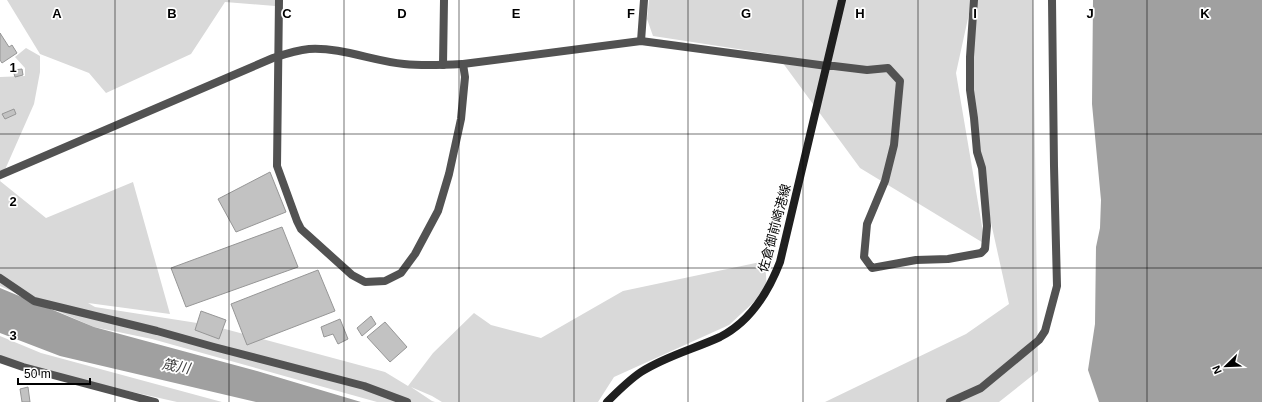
<svg xmlns="http://www.w3.org/2000/svg" width="1262" height="402" font-family="Helvetica,'Noto Sans JP',sans-serif">
  <style>
    .green { fill: #d9d9d9 }
    .water { fill: #a0a0a0 }
    .building { fill: #c2c2c2; stroke: #969696 }
    .lines { fill: none; stroke-linecap: round; stroke-linejoin: round }
    .minor { stroke: #525252; stroke-width: 8 }
    .tertiary { stroke: #525252; stroke-width: 8 }
    .secondary { stroke: #1f1f1f; stroke-width: 8 }
    .grid { fill: none; stroke: #000; stroke-width: 1; stroke-opacity: 0.55 }
    .labels { text-anchor: middle; stroke-width: 3.5; stroke-linejoin: round; paint-order: stroke }
    .street-label { font-size: 13px; fill: #000; stroke: #fff }
    .water-label { font-size: 14px; font-style: italic; fill: #414141; stroke: #fff }
    .grid-label { font-size: 13px; text-anchor: middle; font-weight: bold; fill: #000; stroke: #fff; stroke-width: 3.5; stroke-linejoin: round; paint-order: stroke }
  </style>
  <rect width="100%" height="100%" fill="#fff"/>
  <g class="green">
    <polygon points="7,0 275,0 275,6 225,2 191,54 106,93 89,73 40,54"/>
    <polygon points="649,0 972,0 956,73 985,244 860,168 777,55 653,36 647,19"/>
    <polygon points="974,0 1033,0 1038,371 999,402 825,402 966,334 1009,304 988,209 969,82"/>
    <polygon points="26,48 40,56 40,72 34,104 0,181 46,218 133,182 170,314 88,303 95,307 210,325 385,372 408,386 433,353 474,313 491,325 541,338 623,291 765,261 767,290 729,325 614,377 598,402 442,402 432,396 411,387 432,401 435,402 377,402 152,339 94,327 0,286 0,77 25,76 25,68 15,57"/>
    <polygon points="0,336 41,353 222,402 177,402 23,367 0,359"/>
  </g>
  <g class="water">
    <polygon points="1093,0 1262,0 1262,402 1099,402 1088,370 1095,324 1096,247 1100,228 1101,200 1092,104"/>
    <polygon points="0,288 94,327 257,371 361,402 256,402 60,356 0,333"/>
  </g>
  <g class="building">
    <polygon points="0,33 9,47 12,45 17,53 2,63 0,60"/>
    <polygon points="22,69 23,75 15,77 13,70"/>
    <polygon points="14,109 16,114 5,119 2,114"/>
    <polygon points="270,172 286,212 236,232 218,199"/>
    <polygon points="282,227 298,267 186,307 171,268"/>
    <polygon points="318,270 335,311 247,345 231,304"/>
    <polygon points="201,311 226,320 219,339 195,330"/>
    <polygon points="371,316 376,324 362,336 357,328"/>
    <polygon points="340,319 348,339 338,344 333,334 324,337 321,327"/>
    <polygon points="385,322 407,347 390,362 367,337"/>
    <polygon points="28,387 30,402 22,402 20,389"/>
  </g>
  <g class="lines">
    <g class="minor">
      <polyline points="279,0 277,166 297,221 301,229 352,275 365,282 385,281 401,273 415,254 438,211 449,174 461,119 465,77 463,64"/>
      <polyline points="641,41 644,0"/>
      <polyline points="443,65 444,0"/>
      <path d="M0 175 273 58C285 54 297 50 309 49 341 47 373 61 404 64 424 66 443 65 463 64L641 41 827 66H834L867 70 888 68 900 81 894 145 885 181 867 224 864 257 872 268 916 260 948 259 981 253 985 249 987 226 982 168 977 152 974 118 970 90V57L974 0"/>
      <polyline points="0,278 34,301 157,331 214,347 364,386 407,402"/>
      <polyline points="950,402 981,388 1039,340 1045,331 1057,286 1054,166 1052,0"/>
    </g>
    <polyline class="tertiary" points="0,359 23,367 155,402"/>
    <path class="secondary" d="M607 402C618 391 629 380 641 372 666 356 694 349 720 337 750 322 768 293 780 262L842 0"/>
  </g>
  <path class="grid" d="M115 0V402M229 0V402M344 0V402M459 0V402M574 0V402M688 0V402M803 0V402M918 0V402M1033 0V402M1147 0V402M0 134H1262M0 268H1262"/>
  <g class="labels">
    <g class="street-label">
      <text transform="translate(774 228) rotate(-75)" y="5">佐倉御前崎港線</text>
    </g>
    <g class="water-label">
      <text transform="translate(176 366) rotate(10)" y="5">筬川</text>
    </g>
  </g>
  <g class="grid-label">
    <text x="57" y="18">A</text>
    <text x="172" y="18">B</text>
    <text x="287" y="18">C</text>
    <text x="402" y="18">D</text>
    <text x="516" y="18">E</text>
    <text x="631" y="18">F</text>
    <text x="746" y="18">G</text>
    <text x="860" y="18">H</text>
    <text x="975" y="18">I</text>
    <text x="1090" y="18">J</text>
    <text x="1205" y="18">K</text>
    <text x="13" y="72">1</text>
    <text x="13" y="206">2</text>
    <text x="13" y="340">3</text>
  </g>
  <g transform="translate(1226 366) rotate(247)" stroke="#ffffff" stroke-width="3" paint-order="stroke">
  <path d="M0-3L7 15L0 10L-7 15Z" fill="#000000"/>
  <text y="-6" font-size="11" font-weight="bold" text-anchor="middle" fill="#000000">N</text>
  </g>
  <path d="M18 378v6h72v-6" fill="none" stroke="#000000" stroke-width="2"/>
  <text x="24" y="378" font-size="12" fill="#000000" stroke="#ffffff" stroke-width="3" paint-order="stroke">50 m</text>
</svg>
